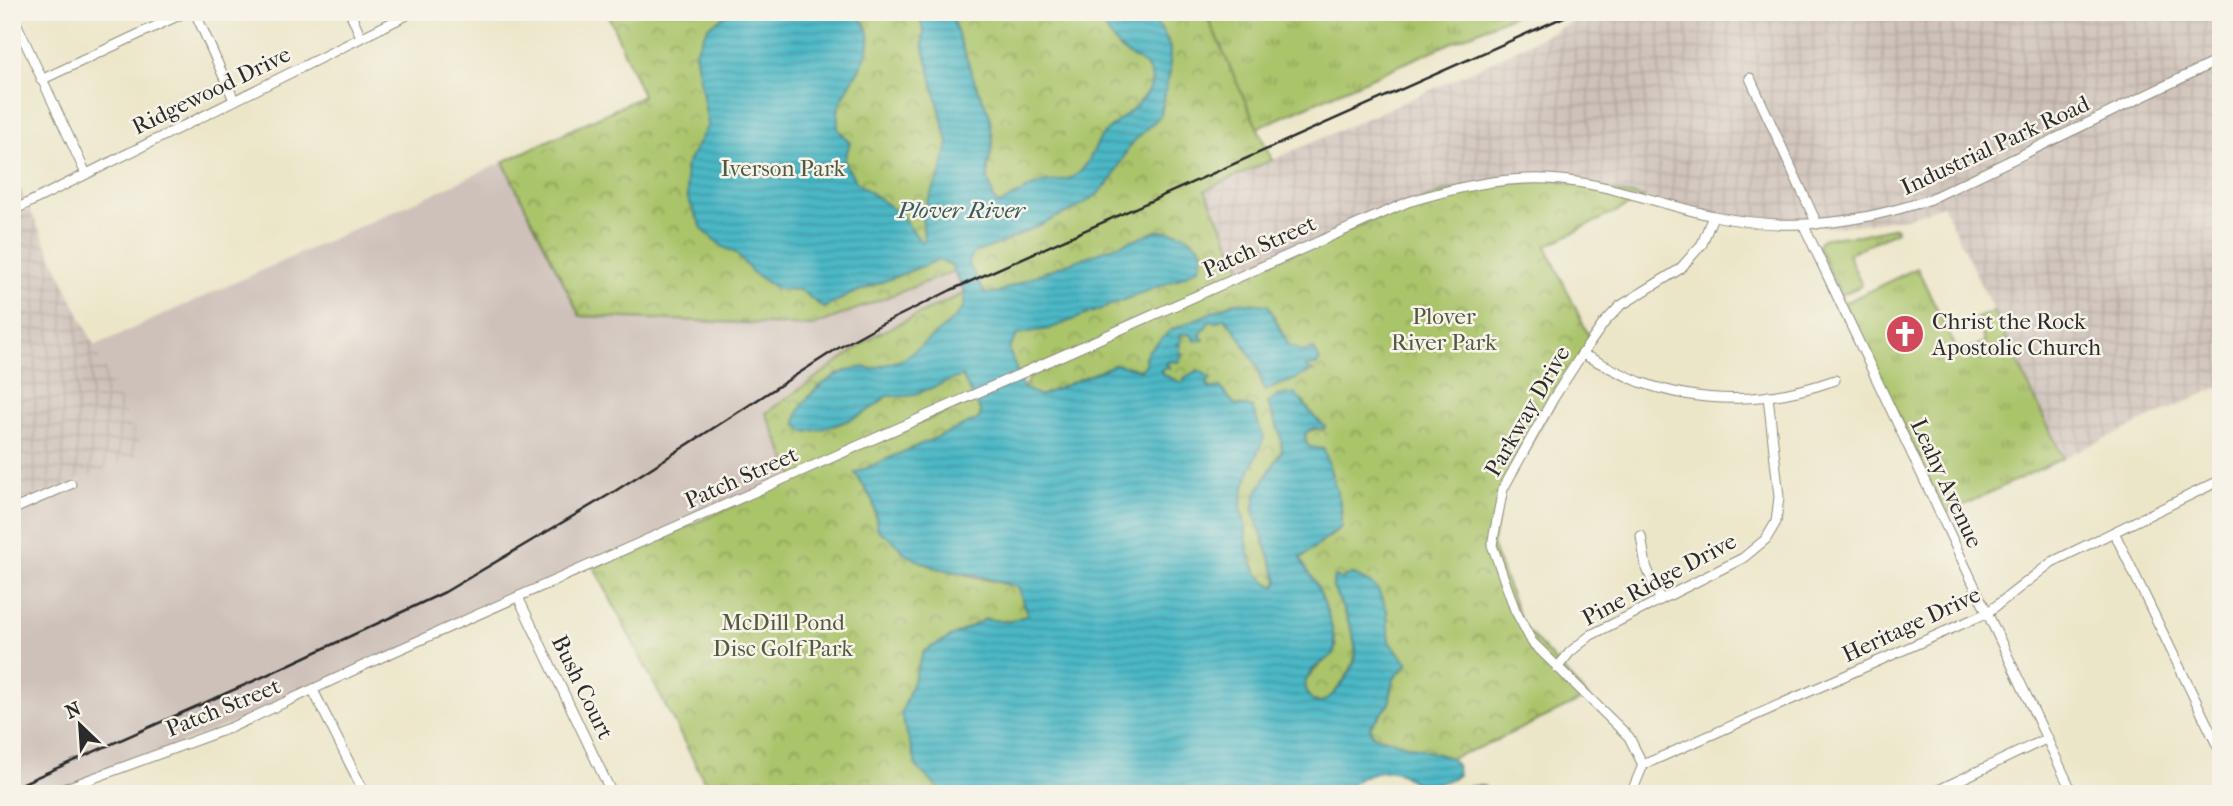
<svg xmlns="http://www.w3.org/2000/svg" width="2233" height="806" font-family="'IM FELL French Canon',serif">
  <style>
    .industrial { fill: url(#industrial-grid) }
    .railway { fill: #cec1b9 }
    .grass { fill: url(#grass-tufts); stroke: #6a784a; stroke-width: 2 }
    .park { fill: url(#park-crowns); stroke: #6a784a; stroke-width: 2 }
    .water { fill: url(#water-rules); stroke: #3b7278; stroke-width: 2 }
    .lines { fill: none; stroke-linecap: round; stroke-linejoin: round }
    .minor-casing { stroke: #8c887a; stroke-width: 11 }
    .minor { stroke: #fff; stroke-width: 9 }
    .rail { stroke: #2b2b2b; stroke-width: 2.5 }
    .labels { text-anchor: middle; stroke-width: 5; stroke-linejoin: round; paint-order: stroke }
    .street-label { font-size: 23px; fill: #2b2b2b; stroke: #f7f3e8 }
    .park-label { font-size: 23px; fill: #51593e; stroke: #f7f3e8 }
    .poi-label { font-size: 23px; fill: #2b2b2b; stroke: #f7f3e8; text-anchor: start }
    .water-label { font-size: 24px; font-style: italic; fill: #365c61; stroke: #f7f3e8 }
  </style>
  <defs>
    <pattern id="industrial-grid" width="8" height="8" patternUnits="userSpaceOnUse" patternTransform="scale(1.75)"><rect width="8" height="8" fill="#cec1b9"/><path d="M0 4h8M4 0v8" fill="none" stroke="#b1a69f"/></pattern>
    <pattern id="grass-tufts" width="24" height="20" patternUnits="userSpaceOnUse" patternTransform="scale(1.75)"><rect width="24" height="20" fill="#aac46a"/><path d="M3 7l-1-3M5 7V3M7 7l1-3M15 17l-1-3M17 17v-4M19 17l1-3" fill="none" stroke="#8b9f57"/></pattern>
    <pattern id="park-crowns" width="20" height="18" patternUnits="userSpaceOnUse" patternTransform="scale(1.75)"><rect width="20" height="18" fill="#aac46a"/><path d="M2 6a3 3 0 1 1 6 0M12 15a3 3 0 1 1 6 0" fill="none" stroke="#8b9f57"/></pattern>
    <pattern id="water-rules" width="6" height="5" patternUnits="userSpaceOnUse" patternTransform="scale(1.75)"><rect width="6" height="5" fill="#4bb8c6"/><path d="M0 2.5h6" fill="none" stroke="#3f96a1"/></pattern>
  </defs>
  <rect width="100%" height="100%" fill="#f7f3e8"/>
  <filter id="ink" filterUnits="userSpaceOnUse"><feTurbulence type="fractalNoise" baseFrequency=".0143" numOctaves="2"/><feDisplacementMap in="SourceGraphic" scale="14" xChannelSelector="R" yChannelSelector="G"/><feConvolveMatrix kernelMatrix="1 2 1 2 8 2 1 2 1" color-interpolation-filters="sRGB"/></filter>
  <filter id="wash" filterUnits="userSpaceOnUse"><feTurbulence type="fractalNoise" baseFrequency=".00686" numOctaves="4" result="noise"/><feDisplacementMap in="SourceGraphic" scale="28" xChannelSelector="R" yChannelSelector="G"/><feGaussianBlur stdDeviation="1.57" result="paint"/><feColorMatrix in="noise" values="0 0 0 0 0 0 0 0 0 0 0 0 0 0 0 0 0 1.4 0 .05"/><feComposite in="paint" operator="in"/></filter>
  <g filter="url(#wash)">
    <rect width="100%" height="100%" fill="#ece6c9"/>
    <g class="industrial">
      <polygon points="1592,12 2221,12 2221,386 2063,458 1943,205 1905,218 1836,227 1749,222 1644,198 1244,273 1205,190 1453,80"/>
      <polygon points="12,170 25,200 12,206"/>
      <polygon points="29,208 145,452 73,483 12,506 12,249 16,235 14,218"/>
    </g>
    <polygon class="railway" points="503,162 580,316 954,271 965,293 877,334 766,413 793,475 290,701 50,794 12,794 12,510 144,452 94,346"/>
    <g class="grass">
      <polygon points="1205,12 1521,12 1257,128"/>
      <polygon points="1896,227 1897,231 1848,254 1862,286 1841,295 1818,247 1820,241 1826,238 1859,235"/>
      <polygon points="1917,268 1959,354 1985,342 1975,319 1993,311 2063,458 1945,514 1844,303"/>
    </g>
    <path class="park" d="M607 12H1205L1272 160 1205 190 1244 273 1445 191 1550 179 1644 198 1546 246 1591 341 1503 489 1492 545 1523 626 1588 697 1486 745 1451 758 1372 735 1370 726 1389 705 1393 680 1407 663 1389 642 1387 610 1370 583 1352 574 1333 588C1341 605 1360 642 1354 660 1351 672 1342 683 1334 693 1327 702 1322 704 1311 700L1306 691 1305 682C1314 668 1327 661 1336 647 1331 625 1324 603 1314 582 1310 573 1303 568 1301 557L1335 533 1305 440 1306 432 1325 426 1315 418 1303 401 1268 403 1280 433 1282 450 1257 492 1253 511 1278 580 1276 587 1265 582 1259 577 1247 548 1246 529 1241 506 1244 491 1235 405 1220 387 1210 389 1207 383 1211 378 1198 371 1185 378 1184 381 1182 383 1162 374 1161 370 1165 367 1166 363 1171 361 1177 362 1182 355 1179 354 1178 345 1176 344 1181 334 1200 335 1209 322H1216L1224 318C1237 329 1257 359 1259 376 1289 390 1285 379 1312 371L1306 369V366L1316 365 1304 352 1289 346 1268 305 1171 330 1145 357 1147 364 1145 369 1141 370 1116 364 1040 396 1023 389 1032 373 918 424 975 400 981 412 980 419 855 473 873 501 878 530 894 541 906 555 936 568 1018 587 1029 615 1008 622 985 619 917 767 944 794H711L594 567 795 479 766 413 877 334 965 293 954 271 813 326 580 316 503 162 643 96Z"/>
    <g class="water">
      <path d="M731 12H852C893 38 850 75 839 107 837 114 838 122 838 129L850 143 844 161 856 182 900 214 921 242 924 241 922 211 942 172 948 142 923 45 924 31 917 12H950L976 85 989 113 993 142 988 167V180L995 202 1001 204C1013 198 1026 188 1039 184 1052 180 1064 183 1076 175 1090 166 1092 149 1102 136 1115 120 1157 98 1151 75 1147 60 1128 58 1119 48 1110 38 1104 24 1095 12H1148L1163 32 1170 48V72L1166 87 1161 115 1130 145 1112 179 1098 194 1079 207 999 244 974 253 968 263 985 294 999 292 1039 274 1157 231C1180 231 1187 233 1203 250L1199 268 1178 279 1049 329 1018 334 1009 349 1023 388 1040 396 1116 364 1141 370 1146 364 1145 357 1148 351 1171 330 1235 302 1268 305 1289 346 1304 352 1314 349 1320 361 1316 365 1306 366 1307 369 1314 371C1305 373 1300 377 1293 380 1284 384 1274 386 1265 391 1261 382 1260 372 1256 364 1254 359 1249 355 1247 350 1240 337 1235 327 1224 318L1216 322H1209L1200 335 1204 340 1194 341 1191 334H1181L1180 336 1182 341 1177 344 1181 345 1179 353 1184 355 1179 358 1180 361 1177 362 1171 361 1166 363 1170 368 1165 367 1161 370 1162 374 1182 383 1184 381V378L1198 370 1211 378 1207 383 1210 389 1220 387 1235 405 1252 407 1264 438C1257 456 1241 487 1241 506 1241 513 1245 520 1245 528 1248 553 1250 576 1276 587L1278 580 1253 511 1257 492 1282 450 1280 433 1268 403 1277 396 1295 393 1315 418 1325 426 1324 429 1314 428 1306 432 1305 440 1309 447 1324 449 1341 505V527L1301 558C1303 567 1308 570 1312 577 1322 593 1338 636 1334 654L1314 668 1305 682C1311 730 1349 681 1355 660 1360 641 1341 604 1333 588V580L1336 577 1342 580 1345 576 1352 574 1370 583 1378 590 1387 610 1389 642 1408 663 1393 680 1389 705 1370 726 1372 735 1451 758 1456 765 1458 775C1447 782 1429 787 1416 783 1409 781 1404 773 1397 772 1378 767 1353 778 1344 794H944L917 767 901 714 924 651 985 619 1008 622 1028 615 1018 587 975 575 936 568 906 555 894 541 878 530 873 501 855 473 979 419 981 412 962 376 910 396H886C870 415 830 429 805 432L796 425C795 397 846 360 872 369L904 359 953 320 964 306 965 293 951 265 938 260 849 295 824 308 800 290 777 289 752 272 736 253 723 247 703 230 688 199 685 168 708 125 695 52 708 27Z"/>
      <polygon points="1472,786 1483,786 1492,794 1448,794"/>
    </g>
  </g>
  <g filter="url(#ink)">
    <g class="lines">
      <defs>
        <g id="minor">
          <polyline points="195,12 234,100"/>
          <polyline points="350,12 361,37"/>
          <polyline points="12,14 86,174"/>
          <polyline points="1750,78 1817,224"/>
          <polyline points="41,80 186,12"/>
          <polyline points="12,211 413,12"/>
          <polyline points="1804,226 2073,794"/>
          <path d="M1582 354C1601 363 1620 374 1640 382 1704 405 1771 403 1835 380"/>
          <polyline points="12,510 71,484"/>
          <polyline points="2114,532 2221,753"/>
          <polyline points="1641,536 1646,566 1660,599"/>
          <polyline points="518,597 612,794"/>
          <polyline points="1557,668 1570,652 1591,635 1743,558 1766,539 1776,522 1779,497 1768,396"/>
          <polyline points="313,690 365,794"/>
          <polyline points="1643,765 1987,613 2052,562 2221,480"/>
          <path d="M50 794 232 727 382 657 1408 202C1454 188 1500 177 1548 179 1605 182 1659 204 1714 216 1789 232 1856 224 1928 200L2221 59"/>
          <polyline points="650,794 651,793"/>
          <polyline points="1631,794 1643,765 1629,737 1532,642 1515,610 1492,545 1503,489 1553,399 1582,354 1604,323 1620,306 1680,269 1702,244 1713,216"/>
          <polyline points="1930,794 2048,738"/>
        </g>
      </defs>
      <use href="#minor" class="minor-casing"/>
      <use href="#minor" class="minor"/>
      <polyline class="rail" points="12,788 256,680 445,592 612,493 835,350 876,327 951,290 1575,12"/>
    </g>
  </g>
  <defs>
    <symbol id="church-disc" viewBox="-11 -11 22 22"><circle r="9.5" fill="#d1495b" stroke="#f7f3e8"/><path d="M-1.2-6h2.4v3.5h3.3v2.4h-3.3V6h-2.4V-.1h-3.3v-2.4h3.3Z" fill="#fff"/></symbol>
  </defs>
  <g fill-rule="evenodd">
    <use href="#church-disc" x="1883" y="312" width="44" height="44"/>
  </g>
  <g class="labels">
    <g class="street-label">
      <text transform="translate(211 90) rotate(-26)" y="8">Ridgewood Drive</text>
      <text transform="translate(1995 145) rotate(-25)" y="8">Industrial Park Road</text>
      <text transform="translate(1259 246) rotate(-24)" y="8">Patch Street</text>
      <text transform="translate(1527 411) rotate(-60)" y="8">Parkway Drive</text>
      <text transform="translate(741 477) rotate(-24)" y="8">Patch Street</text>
      <text transform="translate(1947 483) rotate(65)" y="8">Leahy Avenue</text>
      <text transform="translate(1659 579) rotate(-28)" y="8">Pine Ridge Drive</text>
      <text transform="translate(1911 624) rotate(-25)" y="8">Heritage Drive</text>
      <text transform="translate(583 687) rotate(64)" y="8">Bush Court</text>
      <text transform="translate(223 707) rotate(-22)" y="8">Patch Street</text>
    </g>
    <g class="park-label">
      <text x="783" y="176">Iverson Park</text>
      <text x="1444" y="324">Plover<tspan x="1444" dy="26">River Park</tspan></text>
      <text x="783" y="630">McDill Pond<tspan x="783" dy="26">Disc Golf Park</tspan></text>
    </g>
    <g class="poi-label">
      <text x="1932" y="329">Christ the Rock<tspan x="1932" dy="26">Apostolic Church</tspan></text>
    </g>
    <g class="water-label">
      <text x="961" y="218">Plover River</text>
    </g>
  </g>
  <rect width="2233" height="806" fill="none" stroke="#f7f3e8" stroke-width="42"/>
  <g transform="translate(80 725) rotate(335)" stroke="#f7f3e8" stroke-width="5" paint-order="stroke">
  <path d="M0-5L12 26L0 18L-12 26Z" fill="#2b2b2b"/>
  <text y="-10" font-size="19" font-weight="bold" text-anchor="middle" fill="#2b2b2b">N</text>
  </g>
</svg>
